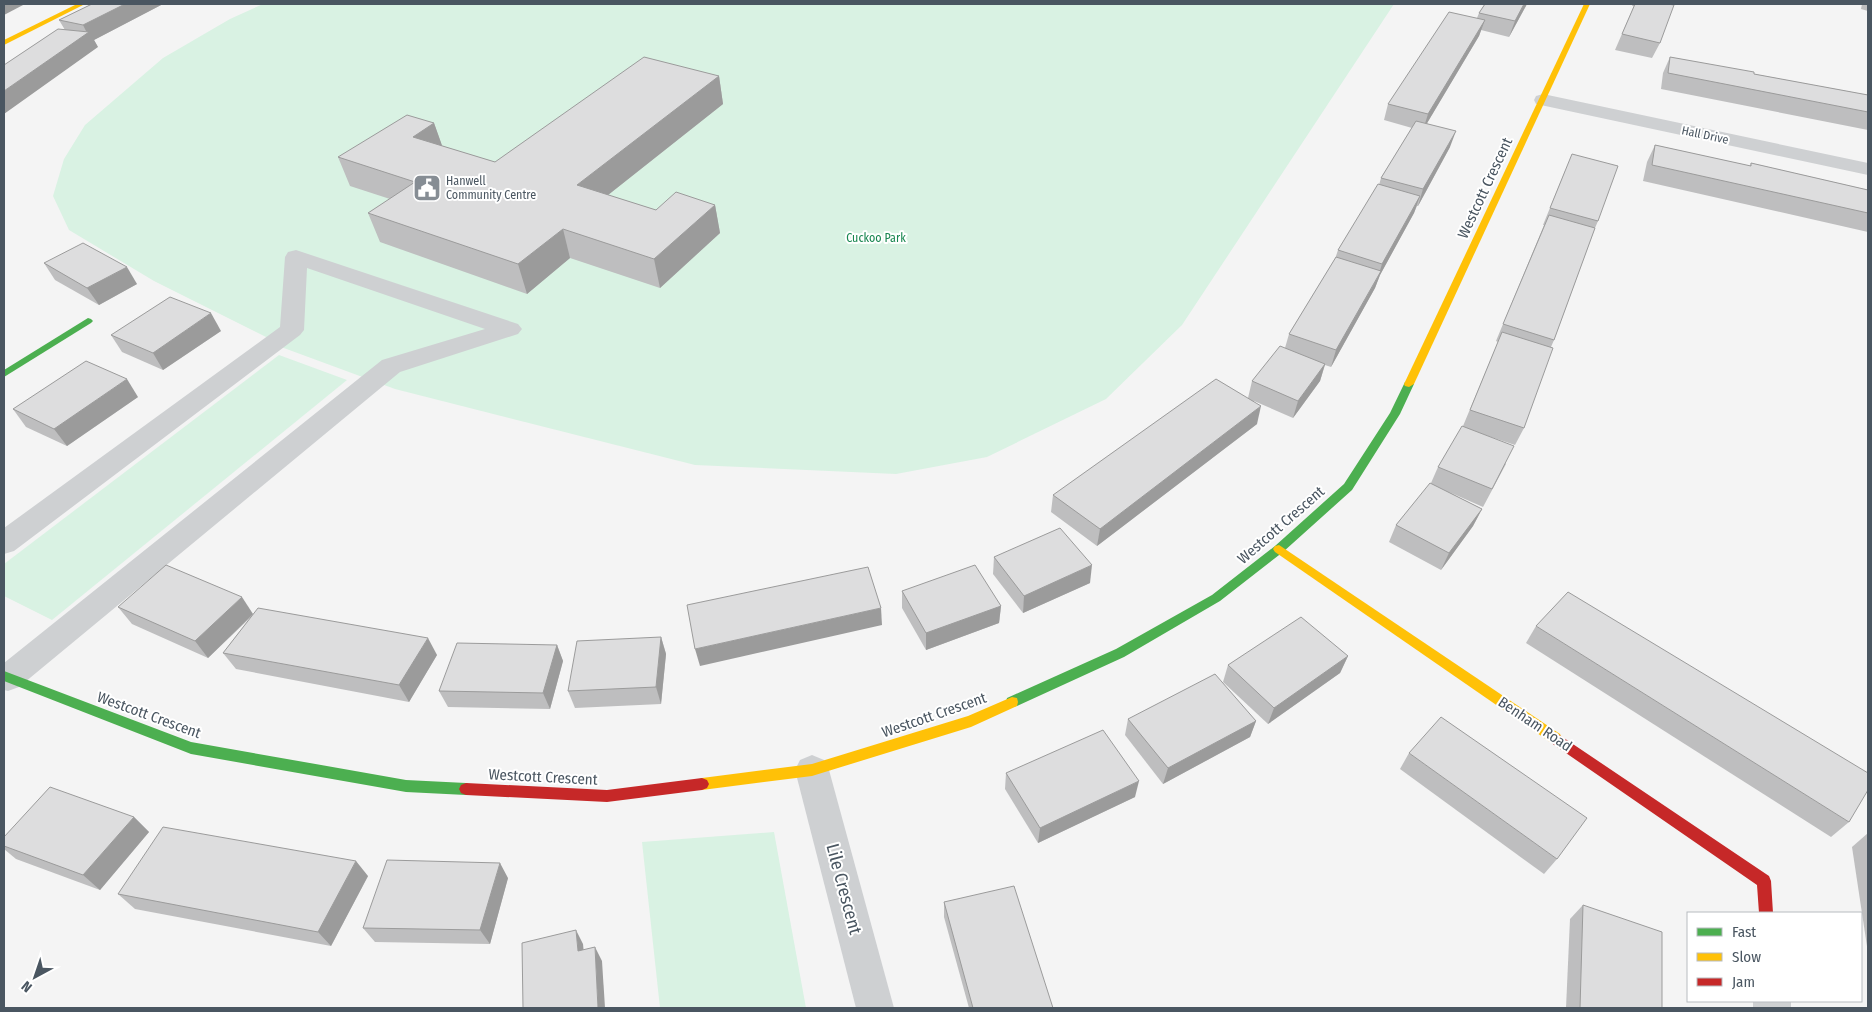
<svg xmlns="http://www.w3.org/2000/svg" width="1872" height="1012" font-family="'Fira Sans Condensed',sans-serif">
  <style>
    .green { fill: #d9f2e3 }
    .lines { fill: none; stroke-linecap: round; stroke-linejoin: round }
    .lane { fill: #ced0d2; fill-rule: evenodd }
    .street { fill: #ced0d2; fill-rule: evenodd }
    .fast { fill: #4caf50; fill-rule: evenodd }
    .slow { fill: #ffc107; fill-rule: evenodd }
    .jam { fill: #c62828; fill-rule: evenodd }
    .wall { fill: #bebebf }
    .shaded-wall { fill: #9b9b9b }
    .building { fill: #ddddde; stroke: #9b9b9b }
    .labels { text-anchor: middle; stroke-width: 4; stroke-linejoin: round; paint-order: stroke }
    .far-street-label { font-size: 12px; fill: #4a5661; stroke: #fff }
    .far-poi-label { font-size: 12px; fill: #4a5661; stroke: #fff; text-anchor: start }
    .far-park-label { font-size: 12px; fill: #17864f; stroke: #fff }
    .street-label { font-size: 15px; fill: #4a5661; stroke: #fff }
    .near-street-label { font-size: 18px; fill: #4a5661; stroke: #fff }
  </style>
  <rect width="100%" height="100%" fill="#f4f4f4"/>
  <g class="green">
    <polygon points="263,4 1394,4 1182,325 1106,399 987,457 896,474 695,465 395,389 273,344 266,337 154,281 69,230 53,196 64,159 85,125 163,58 230,19"/>
    <polygon points="279,355 347,380 52,620 4,596 4,564"/>
    <polygon points="774,832 806,1008 660,1008 642,842"/>
  </g>
  <g class="lines">
    <polygon class="lane" points="296,250 518,324 522,329 518,334 400,372 19,687 8,691 4,690 4,663 382,360 485,329 307,268 304,330 300,335 14,551 4,554 4,528 280,327 285,257 288,252"/>
    <g class="street">
      <polygon points="1543,94 1868,163 1868,175 1536,104 1534,100 1536,96"/>
      <polygon points="812,755 824,760 829,770 894,1008 856,1008 795,770 800,760"/>
      <rect x="1753" y="1001" width="38" height="7"/>
    </g>
    <g class="fast">
      <polygon points="88,318 91,319 93,321 91,323 4,377 4,370"/>
      <polygon points="1409,381 1414,384 1400,414 1352,490 1283,552 1220,601 1124,657 1017,706 1012,707 1007,706 1006,702 1007,698 1116,649 1212,595 1275,546 1344,484 1390,413 1405,382"/>
      <polygon points="4,671 191,742 406,780 466,783 471,785 473,789 471,793 466,795 406,792 191,754 4,681"/>
    </g>
    <g class="slow">
      <polygon points="77,4 85,4 4,45 4,40"/>
      <polygon points="1584,4 1590,4 1414,384 1409,387 1405,386 1404,384"/>
      <polygon points="1279,545 1560,734 1562,738 1560,742 1555,744 1550,742 1275,552 1273,549 1275,546"/>
      <polygon points="1012,697 1017,698 1018,702 1017,706 971,727 812,776 702,790 697,788 695,784 697,780 702,778 812,764 968,716"/>
    </g>
    <g class="jam">
      <polygon points="1555,732 1769,876 1771,881 1773,913 1759,913 1757,885 1550,742 1548,738 1550,734"/>
      <polygon points="702,778 707,780 709,784 707,788 702,790 607,802 466,795 461,793 459,789 461,785 466,783 607,790"/>
    </g>
  </g>
  <g class="wall">
    <polygon points="92,4 163,4 94,40 98,47 65,30 59,20"/>
    <polygon points="1485,4 1527,4 1509,37 1481,30 1479,36 1427,123 1450,147 1418,206 1417,206 1414,213 1380,275 1375,288 1331,367 1325,365 1320,381 1293,418 1254,401 1257,424 1097,546 1051,512 1053,495 1248,398 1252,381 1285,348 1289,334 1335,259 1338,250 1379,185 1381,178 1412,128 1384,120 1388,104 1477,18 1479,13"/>
    <polygon points="1633,4 1672,4 1660,43 1652,58 1615,50 1634,6 1632,6"/>
    <polygon points="1862,4 1868,4 1868,11 1861,9"/>
    <polygon points="1670,57 1754,74 1868,95 1868,130 1661,89 1663,73"/>
    <polygon points="719,76 723,104 608,195 656,210 715,205 720,233 660,288 570,258 527,294 380,242 368,213 390,199 350,186 338,157 434,123 442,146 495,162"/>
    <polygon points="1655,145 1750,166 1751,163 1868,190 1868,232 1643,181 1647,162"/>
    <polygon points="1565,171 1598,221 1595,228 1554,340 1551,347 1524,428 1515,445 1482,434 1506,464 1483,507 1449,492 1482,509 1473,526 1441,570 1389,542 1396,525 1431,483 1438,467 1463,426 1498,342 1496,341 1544,225 1543,225"/>
    <polygon points="44,263 137,284 99,305 55,280"/>
    <polygon points="221,331 163,370 122,352 111,335"/>
    <polygon points="138,397 67,446 26,427 13,409"/>
    <polygon points="994,557 1090,583 1023,613 993,574"/>
    <polygon points="902,591 1001,606 999,623 926,650 902,608"/>
    <polygon points="118,607 253,614 437,655 409,702 236,669 223,653 251,617 208,658 132,624"/>
    <polygon points="1536,626 1849,822 1831,837 1526,643"/>
    <polygon points="661,637 666,654 661,704 575,708 568,691"/>
    <polygon points="557,645 563,661 550,709 448,707 439,691"/>
    <polygon points="1348,656 1340,673 1268,724 1223,682 1228,665"/>
    <polygon points="1128,719 1256,721 1250,737 1163,784 1125,735"/>
    <polygon points="1409,753 1557,859 1544,874 1400,769"/>
    <polygon points="1006,773 1135,797 1038,843 1005,789"/>
    <polygon points="134,817 149,832 100,890 16,859 4,849 4,837"/>
    <polygon points="1868,833 1868,953 1852,847"/>
    <polygon points="368,876 331,946 135,909 118,894"/>
    <polygon points="508,878 490,944 375,942 363,928"/>
    <polygon points="944,902 1053,1008 969,1008 944,917"/>
    <polygon points="1583,905 1662,1008 1566,1008 1570,919"/>
  </g>
  <g class="shaded-wall">
    <polygon points="4,4 25,4 4,15"/>
    <polygon points="125,4 163,4 94,40 98,47 4,114 4,91 87,33 83,25"/>
    <polygon points="1524,4 1527,4 1509,37 1515,21"/>
    <polygon points="1485,20 1479,36 1423,130 1428,114"/>
    <polygon points="719,76 723,104 584,214 577,185"/>
    <polygon points="434,123 444,151 413,137"/>
    <polygon points="1456,131 1450,147 1418,206 1423,189"/>
    <polygon points="1420,196 1414,213 1380,275 1375,288 1331,367 1336,350 1378,277 1382,264"/>
    <polygon points="715,205 720,233 660,288 654,259"/>
    <polygon points="563,229 570,258 527,294 518,264"/>
    <polygon points="127,267 137,284 99,305 87,288"/>
    <polygon points="211,313 221,331 163,370 153,353"/>
    <polygon points="1325,364 1320,381 1293,418 1298,401"/>
    <polygon points="127,379 138,397 67,446 54,429"/>
    <polygon points="1261,406 1257,424 1097,546 1100,529"/>
    <polygon points="1482,509 1473,526 1441,570 1449,553"/>
    <polygon points="1092,565 1090,583 1023,613 1024,596"/>
    <polygon points="242,597 253,614 208,658 195,641"/>
    <polygon points="1001,606 999,623 926,650 926,633"/>
    <polygon points="881,608 882,625 700,666 695,649"/>
    <polygon points="661,637 666,654 661,704 656,687"/>
    <polygon points="428,638 437,655 409,702 399,685"/>
    <polygon points="557,645 563,661 550,709 543,693"/>
    <polygon points="1348,656 1340,673 1268,724 1274,708"/>
    <polygon points="1256,721 1250,737 1163,784 1168,768"/>
    <polygon points="1139,781 1135,797 1038,843 1040,828"/>
    <polygon points="134,817 149,832 100,890 83,875"/>
    <polygon points="356,861 368,876 331,946 318,932"/>
    <polygon points="500,863 508,878 490,944 480,930"/>
    <polygon points="576,930 583,944 585,965 578,951"/>
    <polygon points="595,947 602,961 605,1008 598,1008"/>
  </g>
  <g class="building">
    <polygon points="92,4 125,4 83,25 59,20"/>
    <polygon points="1485,4 1524,4 1515,21 1479,13"/>
    <polygon points="1635,4 1668,4 1674,5 1660,43 1622,34"/>
    <polygon points="1449,12 1485,20 1428,114 1388,104"/>
    <polygon points="58,29 89,32 4,91 4,65"/>
    <polygon points="644,57 719,76 577,185 656,210 676,192 715,205 654,259 563,229 518,264 368,213 415,182 338,157 407,115 434,123 413,137 495,162"/>
    <polygon points="1670,57 1754,72 1754,74 1868,95 1868,112 1668,73"/>
    <polygon points="1416,121 1456,131 1423,189 1381,178"/>
    <polygon points="1655,145 1751,166 1751,163 1868,190 1868,213 1652,165"/>
    <polygon points="1572,154 1618,166 1598,221 1550,208"/>
    <polygon points="1378,184 1420,196 1382,264 1338,250"/>
    <polygon points="1549,215 1595,228 1554,340 1503,324"/>
    <polygon points="83,243 127,267 87,288 44,263"/>
    <polygon points="1336,257 1381,271 1336,350 1289,334"/>
    <polygon points="170,297 211,313 153,353 111,335"/>
    <polygon points="1502,332 1553,348 1524,428 1470,410"/>
    <polygon points="1280,346 1325,364 1298,401 1252,381"/>
    <polygon points="86,361 127,379 54,429 13,409"/>
    <polygon points="1216,379 1261,406 1100,529 1053,495"/>
    <polygon points="1462,426 1514,446 1492,489 1438,467"/>
    <polygon points="1430,483 1482,509 1449,553 1396,525"/>
    <polygon points="1060,528 1092,565 1024,596 994,557"/>
    <polygon points="166,565 242,597 195,641 118,607"/>
    <polygon points="975,565 1001,606 926,633 902,591"/>
    <polygon points="868,567 881,608 695,649 687,605"/>
    <polygon points="1568,592 1868,773 1868,790 1849,822 1536,626"/>
    <polygon points="258,608 428,638 399,685 223,653"/>
    <polygon points="1301,617 1348,656 1274,708 1228,665"/>
    <polygon points="661,637 656,687 568,691 577,641"/>
    <polygon points="457,643 557,645 543,693 439,691"/>
    <polygon points="1215,674 1256,721 1168,768 1128,719"/>
    <polygon points="1441,717 1587,818 1557,859 1409,753"/>
    <polygon points="1103,730 1139,781 1040,828 1006,773"/>
    <polygon points="50,787 134,817 83,875 4,846 4,837"/>
    <polygon points="163,827 356,861 318,932 118,894"/>
    <polygon points="387,860 500,863 480,930 363,928"/>
    <polygon points="1014,886 1053,1008 973,1008 944,902"/>
    <polygon points="1583,905 1662,932 1662,1008 1580,1008"/>
    <polygon points="576,930 578,951 595,947 598,1008 523,1008 522,943"/>
  </g>
  <defs>
    <symbol id="civic-square" viewBox="-11 -11 22 22"><rect x="-9" y="-9" width="18" height="18" rx="4" fill="#868d94" stroke="#fff"/><path d="M-.6-6.5H3V-4.5H.6V-3L4-1V1h2V6H-6V1h2V-1L-.6-3ZM-1.2 2.5V6h2.4V2.5Z" fill="#fff"/></symbol>
  </defs>
  <g fill-rule="evenodd">
    <use href="#civic-square" x="411" y="172" width="32" height="32"/>
  </g>
  <g class="labels">
    <g class="far-street-label">
      <text transform="translate(1705 135) rotate(12)" y="4">Hall Drive</text>
    </g>
    <g class="far-poi-label">
      <text x="446" y="185">Hanwell<tspan x="446" dy="14">Community Centre</tspan></text>
    </g>
    <g class="far-park-label">
      <text x="876" y="242">Cuckoo Park</text>
    </g>
    <g class="street-label">
      <text transform="translate(1485 188) rotate(-65)" y="5">Westcott Crescent</text>
      <text transform="translate(1281 525) rotate(-41)" y="5">Westcott Crescent</text>
      <text transform="translate(149 715) rotate(20)" y="5">Westcott Crescent</text>
      <text transform="translate(934 715) rotate(-19)" y="5">Westcott Crescent</text>
      <text transform="translate(1535 724) rotate(34)" y="5">Benham Road</text>
      <text transform="translate(543 777) rotate(3)" y="5">Westcott Crescent</text>
    </g>
    <g class="near-street-label">
      <text transform="translate(844 889) rotate(75)" y="6">Lile Crescent</text>
    </g>
  </g>
  <rect width="1872" height="1012" fill="none" stroke="#4a5661" stroke-width="10"/>
  <rect x="1687" y="912" width="175" height="90" fill="#ffffff" stroke="#b7bbc0"/>
  <rect x="1697" y="928" width="25" height="8" fill="#4caf50" stroke="#b7bbc0"/>
  <text x="1732" y="937" font-size="15" fill="#4a5661">Fast</text>
  <rect x="1697" y="953" width="25" height="8" fill="#ffc107" stroke="#b7bbc0"/>
  <text x="1732" y="962" font-size="15" fill="#4a5661">Slow</text>
  <rect x="1697" y="978" width="25" height="8" fill="#c62828" stroke="#b7bbc0"/>
  <text x="1732" y="987" font-size="15" fill="#4a5661">Jam</text>
  <g transform="translate(35 977) rotate(220)" stroke="#ffffff" stroke-width="4" paint-order="stroke">
  <path d="M0-4L9 19L0 12L-9 19Z" fill="#4a5661"/>
  <text y="-8" font-size="14" font-weight="bold" text-anchor="middle" fill="#4a5661">N</text>
  </g>
</svg>
